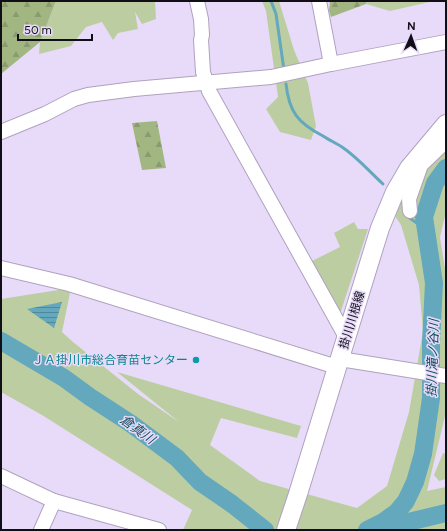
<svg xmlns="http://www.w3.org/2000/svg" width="447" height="531" font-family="Figtree,'Noto Sans JP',sans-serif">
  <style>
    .grass { fill: #bccea1 }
    .forest { fill: url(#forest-firs) }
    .water { fill: url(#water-rules) }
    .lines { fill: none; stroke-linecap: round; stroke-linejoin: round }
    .stream { stroke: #63a8bd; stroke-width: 3 }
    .river { stroke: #63a8bd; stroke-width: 18 }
    .minor-casing { stroke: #afa2bf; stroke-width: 16 }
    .major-casing { stroke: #afa2bf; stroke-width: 20 }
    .minor { stroke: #fff; stroke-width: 14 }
    .major { stroke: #fff; stroke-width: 18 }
    .culture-dot { fill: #0f9aa8; stroke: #e8dbf9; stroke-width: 1.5 }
    .labels { text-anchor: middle; stroke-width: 3; stroke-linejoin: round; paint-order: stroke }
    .street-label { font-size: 12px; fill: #120e18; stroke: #e8dbf9 }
    .culture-label { font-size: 12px; fill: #0d838f; stroke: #e8dbf9; text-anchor: end }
    .water-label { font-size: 13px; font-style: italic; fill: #0e4b5b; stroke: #e8dbf9 }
  </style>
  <defs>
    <pattern id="forest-firs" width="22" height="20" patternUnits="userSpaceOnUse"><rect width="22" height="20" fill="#a1b681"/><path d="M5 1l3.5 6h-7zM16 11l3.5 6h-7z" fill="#8a9b6f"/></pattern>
    <pattern id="water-rules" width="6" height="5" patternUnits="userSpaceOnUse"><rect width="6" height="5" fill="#63a8bd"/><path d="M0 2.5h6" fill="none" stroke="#508799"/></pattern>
  </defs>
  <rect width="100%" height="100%" fill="#e8dbf9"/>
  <g class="grass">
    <polygon points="56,1 155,1 156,19 142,24 135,12 138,29 118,33 113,40 102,22 86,27 71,46 39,54 40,42"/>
    <polygon points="262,1 279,1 294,50 308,83 316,126 311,140 280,132 266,109 278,97 266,11"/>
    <polygon points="366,1 434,1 390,11 366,4"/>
    <polygon points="446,133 446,212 440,237 446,275 446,412 427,491 446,487 446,530 183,530 192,510 42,415 1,392 1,299 71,288 62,332 73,342 138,394 179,422 117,372 301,426 297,438 221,418 210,445 260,481 357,508 387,486 409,412 423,331 419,285 401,225 393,213 405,191"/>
    <polygon points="354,222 358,229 368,229 340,314 312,261 340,247 334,233"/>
    <polygon points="443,453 446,454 446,479 439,481 434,475"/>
  </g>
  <g class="forest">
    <polygon points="1,1 56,1 40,42 1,74"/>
    <polygon points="330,1 366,1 366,4 331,17 329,11"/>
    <polygon points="157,121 166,168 142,170 132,123"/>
  </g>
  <g class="water">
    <polygon points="62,302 54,328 27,309"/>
    <path d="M1 334C25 342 46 358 62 377L25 355 1 343Z"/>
  </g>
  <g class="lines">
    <g class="stream">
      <polyline points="271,1 276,14 284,70"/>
      <path d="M286 84C289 112 298 123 323 136 329 140 336 143 342 147 357 157 370 172 383 184"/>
      <polyline points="407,216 425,229"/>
    </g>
    <g class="river">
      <polyline points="1,341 64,378 90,397 130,423 177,458 200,482 232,504 265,530"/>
      <polyline points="379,529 446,513"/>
      <polyline points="367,530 383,522 397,512 406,501 415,482 423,454 431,398 431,343 434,283 424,217 435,183 446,168"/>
    </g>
    <defs>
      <g id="minor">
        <polyline points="197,1 201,19 202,35 201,40 203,72 209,91 346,337"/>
        <polyline points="319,1 331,64"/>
        <polyline points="1,132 45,114 74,99 88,95 134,89 271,77 331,64 446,42"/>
        <polyline points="410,211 409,199 421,165 446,141"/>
        <polyline points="1,268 69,284 337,367"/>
        <polyline points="340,359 446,376"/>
        <polyline points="1,476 54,501 159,530"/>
        <polyline points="41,530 54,501"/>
      </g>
      <polyline id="major" points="286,530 298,494 380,228 395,192 409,168 446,124"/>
    </defs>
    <use href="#minor" class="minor-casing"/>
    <use href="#major" class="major-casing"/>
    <use href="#minor" class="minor"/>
    <use href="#major" class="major"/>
  </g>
  <circle class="culture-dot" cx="196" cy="360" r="4"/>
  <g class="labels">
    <g class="street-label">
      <text transform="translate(352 320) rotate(-73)" y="4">掛川川根線</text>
    </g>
    <g class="culture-label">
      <text x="188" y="364">ＪＡ掛川市総合育苗センター</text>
    </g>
    <g class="water-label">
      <text transform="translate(432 358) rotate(-88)" y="5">掛川滝ノ谷川</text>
      <text transform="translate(138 429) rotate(36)" y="5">倉真川</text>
    </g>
  </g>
  <rect width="447" height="531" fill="none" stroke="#120e18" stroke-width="4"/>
  <g transform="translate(411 36) rotate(2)" stroke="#e8dbf9" stroke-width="3" paint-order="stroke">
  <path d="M0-3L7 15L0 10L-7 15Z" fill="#120e18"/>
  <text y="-6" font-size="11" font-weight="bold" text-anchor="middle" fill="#120e18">N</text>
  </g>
  <path d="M18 34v6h74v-6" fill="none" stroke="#120e18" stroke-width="2"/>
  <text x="24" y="34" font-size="12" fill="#120e18" stroke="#e8dbf9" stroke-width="3" paint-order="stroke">50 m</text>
</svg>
